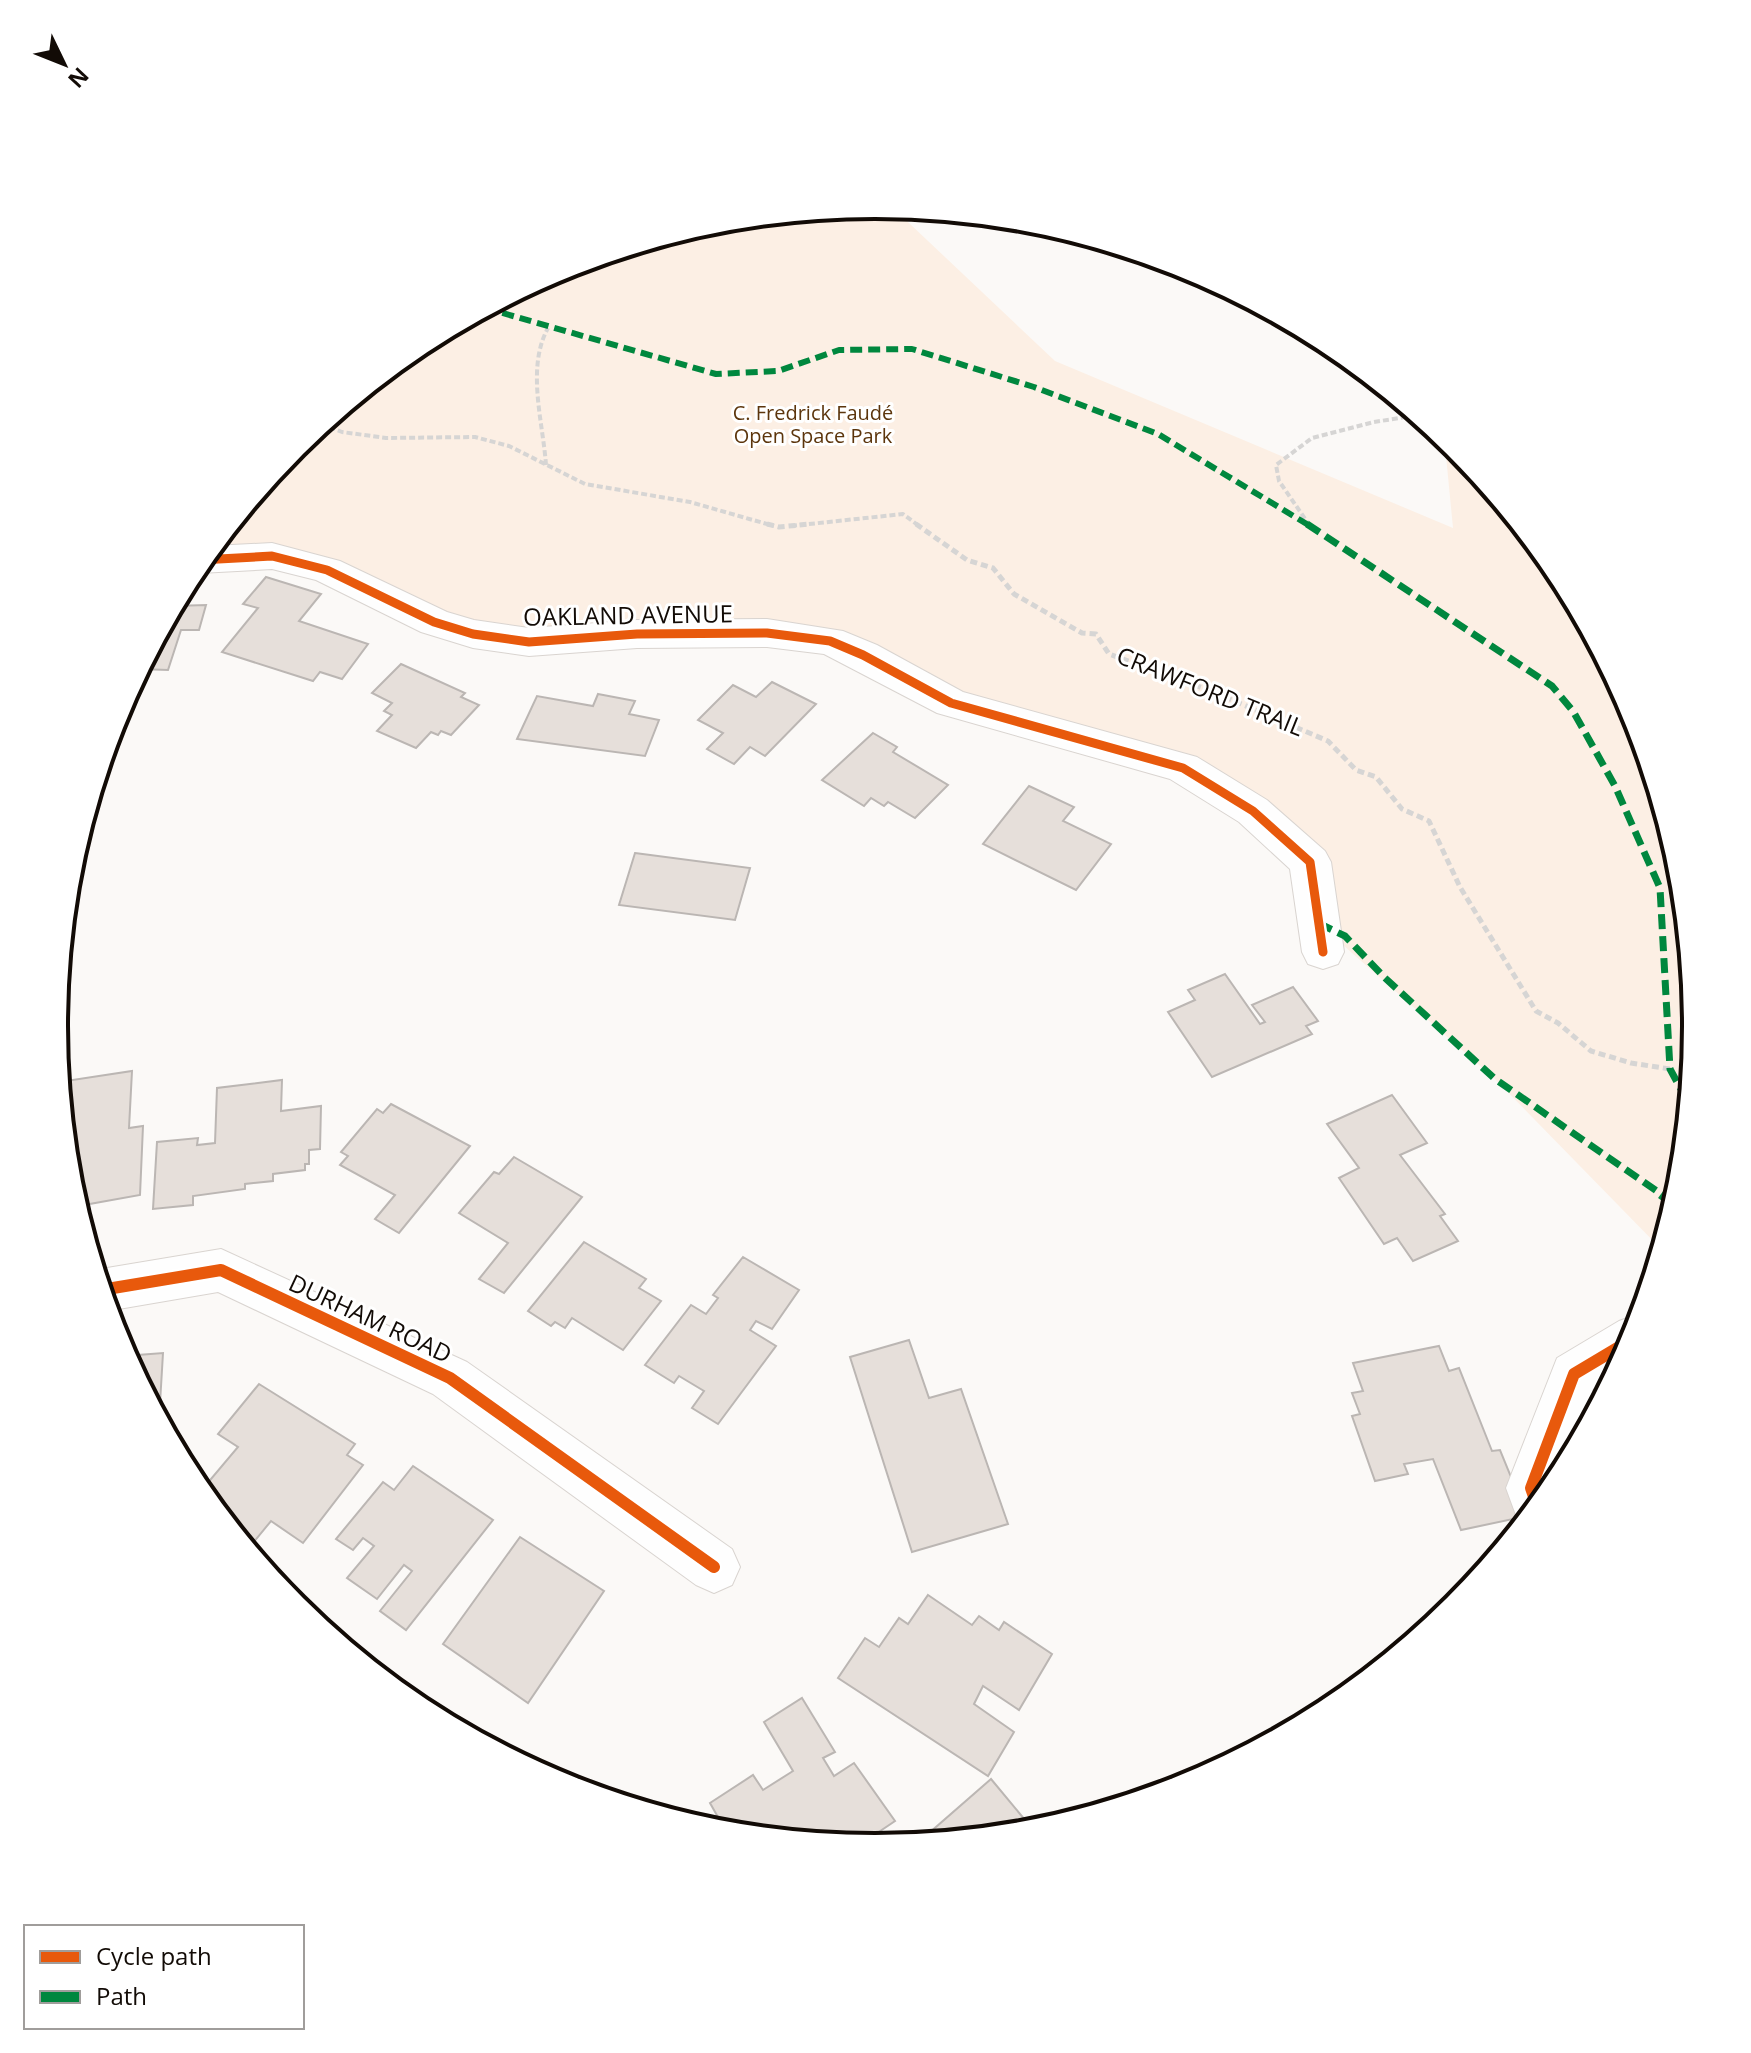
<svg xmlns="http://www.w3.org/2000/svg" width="1751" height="2053" font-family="'Open Sans',sans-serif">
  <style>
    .green { fill: #fcefe4 }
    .building { fill: #e6dfda; stroke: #bbb6b3; stroke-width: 2 }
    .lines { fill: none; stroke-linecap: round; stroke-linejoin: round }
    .minor-casing { stroke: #d9d4d0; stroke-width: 2 }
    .path-far1 { stroke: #d6d5d4; stroke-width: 4; stroke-dasharray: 6 3; stroke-linecap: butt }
    .path { stroke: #d6d5d4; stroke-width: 5; stroke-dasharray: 7 4; stroke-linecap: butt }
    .minor { fill: #fefefe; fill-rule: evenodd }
    .quiet-far2 { stroke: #00873e; stroke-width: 6; stroke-dasharray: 12 6; stroke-linecap: butt }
    .quiet-far1 { stroke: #00873e; stroke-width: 7; stroke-dasharray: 15 7; stroke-linecap: butt }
    .quiet { stroke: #00873e; stroke-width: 10; stroke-dasharray: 19 10; stroke-linecap: butt }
    .cycleway-far1-casing { stroke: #fff; stroke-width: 14 }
    .cycleway-casing { stroke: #fff; stroke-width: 17 }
    .cycleway-far1 { stroke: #e8590c; stroke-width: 9 }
    .cycleway { stroke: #e8590c; stroke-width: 12 }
    .labels { text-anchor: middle; stroke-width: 6; stroke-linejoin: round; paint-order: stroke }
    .far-park-label { font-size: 20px; fill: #5c350c; stroke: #fff }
    .street-label { font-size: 24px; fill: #120b06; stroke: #fff }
    .rim { fill: none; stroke: #120b06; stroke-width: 4 }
  </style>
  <rect width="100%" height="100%" fill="#fbf9f7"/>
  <polygon class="green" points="876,205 891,206 1055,361 1453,528 1444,435 1457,446 1559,570 1635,713 1681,867 1697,1027 1681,1187 1662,1250 1495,1079 1318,923 1301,855 1183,768 993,713 830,641 529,642 272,557 200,560 295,445 419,343 562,267 716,221"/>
  <g class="building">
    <polygon points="266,577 321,594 299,621 368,644 342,679 320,672 313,681 222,652 258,608 243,604"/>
    <polygon points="206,605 199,630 181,630 168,670 139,669 173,606"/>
    <polygon points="401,664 465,693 461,697 479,705 451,735 441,731 438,735 431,732 416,748 377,731 392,715 384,711 392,703 372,693"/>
    <polygon points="772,682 816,704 765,756 750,747 734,764 707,749 723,733 698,720 733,685 756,697"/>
    <polygon points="598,694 635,701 629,714 659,720 645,756 517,739 537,696 593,706"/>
    <polygon points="873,733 897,747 893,752 948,785 915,818 888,802 884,806 871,798 864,806 822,780"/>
    <polygon points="1029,786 1074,807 1063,821 1111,844 1076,890 983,844"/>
    <polygon points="635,853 750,868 735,920 619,905"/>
    <polygon points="1225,974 1260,1024 1265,1022 1252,1005 1293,987 1318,1021 1306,1026 1312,1034 1212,1077 1168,1012 1195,1000 1188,990"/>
    <polygon points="132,1071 129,1128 143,1126 140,1195 84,1205 84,1194 72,1195 70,1186 59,1082"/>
    <polygon points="282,1080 281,1111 321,1106 320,1149 309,1150 309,1164 305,1164 305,1170 273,1174 273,1181 245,1184 245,1189 193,1196 193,1205 153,1209 157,1142 198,1138 197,1145 215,1143 217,1088"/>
    <polygon points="1392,1095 1427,1143 1400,1155 1445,1214 1440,1216 1458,1241 1413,1261 1397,1238 1384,1244 1339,1178 1359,1168 1327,1124"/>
    <polygon points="391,1104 470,1146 399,1233 375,1219 395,1195 340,1165 348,1156 341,1152 377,1109 383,1113"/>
    <polygon points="514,1157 582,1197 504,1293 479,1279 508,1243 459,1213 494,1172 499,1174"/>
    <polygon points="584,1242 646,1279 639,1288 661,1301 623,1350 572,1318 565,1328 555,1322 551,1326 528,1311"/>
    <polygon points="743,1257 799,1290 772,1329 756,1321 750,1330 776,1346 718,1424 692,1408 704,1391 679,1376 674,1383 645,1365 691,1305 706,1314 718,1298 713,1295"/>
    <polygon points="909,1340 929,1398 961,1389 1008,1524 912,1552 850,1357"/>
    <polygon points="1439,1346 1449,1371 1459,1368 1492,1451 1500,1450 1527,1516 1461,1530 1433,1459 1404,1464 1408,1474 1375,1481 1352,1416 1360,1414 1352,1393 1363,1391 1353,1363"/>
    <polygon points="163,1353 159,1420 125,1356"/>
    <polygon points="259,1384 355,1444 347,1455 363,1465 303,1543 271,1521 253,1543 229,1527 200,1492 238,1447 218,1434"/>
    <polygon points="413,1466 493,1520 406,1630 380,1611 412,1571 404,1565 377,1599 347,1578 374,1546 363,1538 353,1550 336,1539 383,1482 394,1490"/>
    <polygon points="520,1537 604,1591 528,1703 443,1644"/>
    <polygon points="928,1595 972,1625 979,1616 999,1630 1004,1622 1052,1654 1019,1710 983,1686 974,1704 1014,1732 988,1776 838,1678 865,1638 879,1647 899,1618 908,1624"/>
    <polygon points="802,1698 835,1752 823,1758 834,1776 854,1763 895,1821 858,1846 727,1833 710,1803 753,1775 763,1790 793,1771 764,1722"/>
    <polygon points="991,1779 1035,1832 934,1842 928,1834"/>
  </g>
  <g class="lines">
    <defs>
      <g id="minor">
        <polygon points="272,543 340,561 447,612 474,620 529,628 637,620 767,619 843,631 877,645 963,692 1197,757 1267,800 1325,851 1331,862 1344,952 1338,964 1323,969 1308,964 1302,952 1290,869 1239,822 1170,779 937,713 824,654 767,647 637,648 529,656 473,648 421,632 316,580 272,569 200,573 192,571 212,546"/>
        <polygon points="221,1249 467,1362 732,1549 740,1567 732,1585 714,1593 696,1585 433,1394 218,1292 107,1311 95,1270"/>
        <polygon points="1636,1315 1642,1317 1634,1341 1616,1375 1593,1389 1558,1483 1523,1527 1520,1526 1506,1488 1557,1358 1619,1321"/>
      </g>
    </defs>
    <use href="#minor" class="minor-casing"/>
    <g class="path-far1">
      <polyline points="321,424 342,432 386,438 475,437 509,446 585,484 690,502 774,526"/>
      <path d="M546 465C543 422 526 368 548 328"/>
      <polyline points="791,526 903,514 919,526"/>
      <polyline points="1310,526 1279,481 1276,465 1312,438 1374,422 1419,415"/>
    </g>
    <g class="path">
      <polyline points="767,524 779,527 810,524"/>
      <polyline points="916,524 967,560 993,568 1014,594 1082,633 1096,634 1109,654 1211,691 1328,741 1356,770 1376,777 1402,809 1429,821 1460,887 1536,1011 1558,1023 1591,1051 1631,1063 1670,1069"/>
      <polyline points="1309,524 1311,527"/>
    </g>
    <use href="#minor" class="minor"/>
    <polyline class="quiet-far2" points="485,308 716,374 778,371 839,350 912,349 1034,387 1158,434 1310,526"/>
    <g class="quiet-far1">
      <polyline points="1307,524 1552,686 1573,711 1615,786 1660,888 1670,1069 1689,1104"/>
      <polyline points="1318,923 1345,936 1385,978 1495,1079 1664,1196"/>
    </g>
    <polyline class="quiet" points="1661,1194 1676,1205"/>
    <defs>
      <polyline id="cycleway-far1" points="200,560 272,556 327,570 434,622 473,634 529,642 637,634 767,633 830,641 863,655 951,703 1183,768 1253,811 1310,862 1323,952"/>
      <g id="cycleway">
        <polyline points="101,1290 221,1270 450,1378 714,1567"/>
        <polyline points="1538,1508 1531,1488 1574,1374 1636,1337"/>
      </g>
    </defs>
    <use href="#cycleway-far1" class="cycleway-far1-casing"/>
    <use href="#cycleway" class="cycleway-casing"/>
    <use href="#cycleway-far1" class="cycleway-far1"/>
    <use href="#cycleway" class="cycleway"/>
  </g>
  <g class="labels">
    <g class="far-park-label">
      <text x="813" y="420">C. Fredrick Faudé<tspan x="813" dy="23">Open Space Park</tspan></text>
    </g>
    <g class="street-label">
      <text transform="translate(628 616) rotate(-1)" y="8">OAKLAND AVENUE</text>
      <text transform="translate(1210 692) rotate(22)" y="8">CRAWFORD TRAIL</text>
      <text transform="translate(370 1319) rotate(25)" y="8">DURHAM ROAD</text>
    </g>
  </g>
  <path d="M0 0H1751V2053H0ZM68 1026a807 807 0 1 1 1614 0a807 807 0 1 1-1614 0Z" fill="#fff" fill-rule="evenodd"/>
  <path class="rim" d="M68 1026a807 807 0 1 1 1614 0a807 807 0 1 1-1614 0Z"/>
  <rect x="24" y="1925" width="280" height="104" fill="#ffffff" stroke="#a09d9b" stroke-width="2"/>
  <rect x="40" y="1951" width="40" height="12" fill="#e8590c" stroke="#a09d9b" stroke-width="2"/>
  <text x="96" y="1965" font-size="24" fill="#120b06">Cycle path</text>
  <rect x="40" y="1991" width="40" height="12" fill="#00873e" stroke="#a09d9b" stroke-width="2"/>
  <text x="96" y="2005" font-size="24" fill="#120b06">Path</text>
  <g transform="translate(64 64) rotate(133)" stroke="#ffffff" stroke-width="6" paint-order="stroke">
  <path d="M0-6L14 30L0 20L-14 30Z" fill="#120b06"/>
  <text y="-12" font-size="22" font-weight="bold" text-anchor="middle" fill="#120b06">N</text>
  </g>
</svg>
